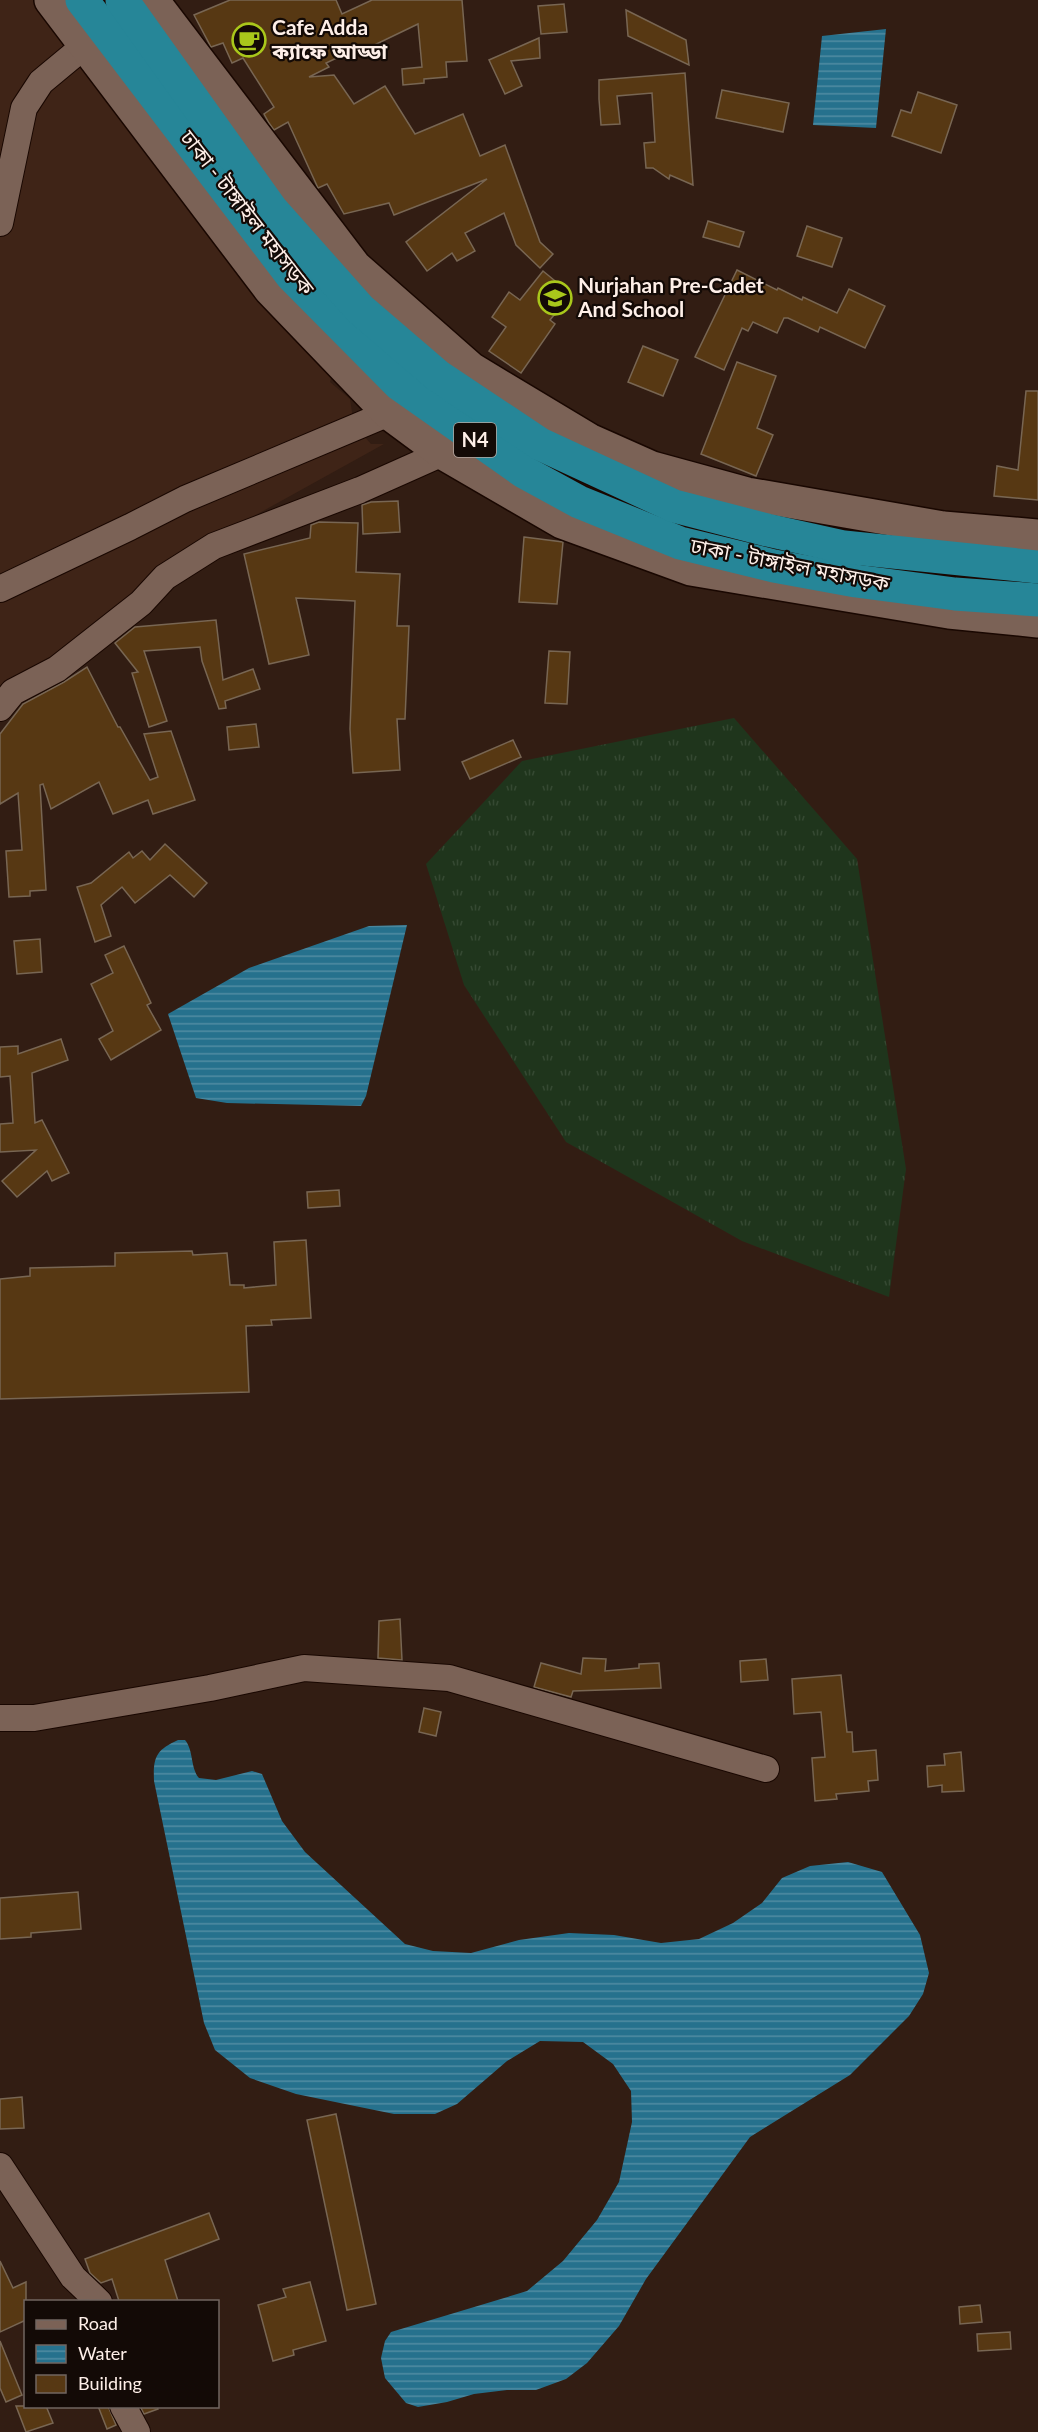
<svg xmlns="http://www.w3.org/2000/svg" width="1038" height="2432" font-family="Lato,'Noto Sans Bengali',sans-serif">
  <style>
    .built { fill: #3f2417 }
    .grass { fill: url(#grass-tufts) }
    .water { fill: url(#water-rules) }
    .building { fill: #573813; stroke: #786653; stroke-width: 1.5 }
    .lines { fill: none; stroke-linecap: round; stroke-linejoin: round }
    .minor-casing { stroke: #190701; stroke-width: 28 }
    .secondary-casing { stroke: #190701; stroke-width: 36 }
    .trunk-casing { stroke: #190701; stroke-width: 36 }
    .minor { stroke: #7b6256; stroke-width: 26 }
    .secondary { stroke: #7b6256; stroke-width: 33 }
    .trunk { stroke: #268698; stroke-width: 33 }
    .labels { text-anchor: middle; stroke-width: 4.5; stroke-linejoin: round; paint-order: stroke }
    .shield { fill: #130a06; stroke: #b8aaa4; stroke-width: 1.5 }
    .shield-label { font-size: 20px; font-weight: bold; fill: #feefe8 }
    .poi-label { font-size: 21px; font-weight: bold; fill: #feefe8; stroke: #130a06; text-anchor: start }
    .street-label { font-size: 21px; fill: #feefe8; stroke: #130a06 }
  </style>
  <defs>
    <pattern id="grass-tufts" width="24" height="20" patternUnits="userSpaceOnUse" patternTransform="scale(1.5)"><rect width="24" height="20" fill="#1f351c"/><path d="M3 7l-1-3M5 7V3M7 7l1-3M15 17l-1-3M17 17v-4M19 17l1-3" fill="none" stroke="#354932"/></pattern>
    <pattern id="water-rules" width="6" height="5" patternUnits="userSpaceOnUse" patternTransform="scale(1.5)"><rect width="6" height="5" fill="#26718d"/><path d="M0 2.5h6" fill="none" stroke="#518ca2"/></pattern>
  </defs>
  <rect width="100%" height="100%" fill="#321d13"/>
  <polygon class="built" points="0,0 38,0 332,375 330,382 350,399 354,425 371,444 384,444 198,547 138,600 0,698"/>
  <polygon class="grass" points="734,718 857,859 906,1169 889,1297 742,1241 566,1142 464,985 426,864 522,761"/>
  <g class="water">
    <polygon points="886,29 876,128 813,125 822,36"/>
    <polygon points="407,925 366,1096 361,1106 227,1103 196,1098 168,1014 249,968 369,926"/>
    <path d="M178 1740H185C194 1751 190 1767 199 1778L216 1780 252 1771 262 1774 282 1821 305 1852 405 1944 433 1951 471 1953 519 1940 569 1933 614 1935 661 1943 699 1939 733 1923 762 1903 782 1878 810 1866 848 1862 882 1872 920 1935 929 1973 923 1994 909 2016 850 2075 750 2137 646 2279 619 2326 587 2363 566 2379 536 2390H507L474 2394 447 2402 418 2407 406 2403 385 2378 381 2358 385 2341 391 2332 527 2291 563 2261 597 2220 619 2182 632 2122 631 2091 613 2064 583 2042 540 2041 507 2061 457 2104 435 2114H394L296 2094 250 2078 215 2050 204 2023 154 1781C153 1757 156 1750 178 1740Z"/>
  </g>
  <g class="building">
    <polygon points="230,0 336,0 342,14 372,0 462,0 467,61 446,62 447,77 424,79 424,83 403,85 402,69 422,67 418,24 362,51 360,47 326,63 329,67 309,77 334,75 354,104 385,86 415,134 463,114 480,156 505,145 540,242 553,254 540,268 516,245 504,213 465,233 475,251 457,261 452,253 427,271 406,242 487,179 394,215 389,203 344,214 327,184 318,188 288,122 274,130 269,123 264,114 274,107 243,58 232,63 223,43 211,47 194,15"/>
    <polygon points="564,4 567,32 541,34 538,6"/>
    <polygon points="626,10 686,40 689,65 628,36"/>
    <polygon points="539,38 540,58 511,61 522,86 505,94 489,60"/>
    <polygon points="685,73 693,185 670,175 669,179 653,168 646,168 644,143 655,142 652,93 617,96 620,124 601,125 599,99 599,80"/>
    <polygon points="722,90 789,103 783,132 716,118"/>
    <polygon points="918,92 957,105 941,153 892,136 901,110 911,113"/>
    <polygon points="708,221 744,232 739,247 703,237"/>
    <polygon points="807,226 842,238 832,267 797,256"/>
    <polygon points="737,270 777,290 778,288 802,300 803,297 837,313 849,289 885,306 865,348 820,327 818,332 788,318 784,318 777,333 753,322 748,331 742,328 724,370 695,357"/>
    <polygon points="543,271 571,294 550,320 555,324 521,373 489,351 506,327 492,317 509,292 520,300"/>
    <polygon points="643,346 678,360 663,396 628,382"/>
    <polygon points="737,362 776,376 757,428 773,435 756,476 701,454"/>
    <polygon points="1026,391 1038,391 1038,500 994,496 997,466 1018,470"/>
    <polygon points="398,501 400,532 363,534 362,505 371,502"/>
    <polygon points="319,522 358,523 356,572 400,574 397,626 409,626 405,719 397,719 400,770 353,773 350,729 355,601 296,598 309,655 269,664 244,554 310,538 311,525"/>
    <polygon points="524,537 563,542 557,604 519,602"/>
    <polygon points="216,620 223,680 253,669 260,689 225,701 226,708 219,709 202,661 200,647 144,651 167,721 149,727 132,673 138,672 115,643 135,627"/>
    <polygon points="549,651 570,652 567,704 545,703"/>
    <polygon points="87,667 118,727 120,727 150,780 158,777 144,734 171,731 195,800 153,814 148,800 113,814 99,782 51,809 43,784 40,785 46,890 30,891 30,896 9,897 6,851 22,850 18,793 0,804 0,734 23,704 64,682"/>
    <polygon points="256,724 259,747 229,750 227,727"/>
    <polygon points="513,740 521,757 470,779 462,762"/>
    <polygon points="165,844 207,883 194,897 170,875 135,903 122,887 101,905 111,936 95,942 77,887 91,883 129,852 133,858 142,851 150,860"/>
    <polygon points="40,939 42,972 17,974 14,941"/>
    <polygon points="124,946 151,1003 147,1005 161,1030 111,1060 99,1039 113,1031 91,984 113,973 105,955"/>
    <polygon points="61,1039 68,1060 32,1073 35,1123 42,1120 69,1173 52,1181 47,1171 17,1197 2,1181 36,1150 0,1152 0,1124 13,1123 10,1076 0,1077 0,1047 18,1046 18,1054"/>
    <polygon points="339,1190 340,1206 308,1208 307,1192"/>
    <polygon points="306,1240 311,1318 271,1320 272,1325 246,1326 249,1392 0,1399 0,1279 30,1276 30,1268 115,1266 115,1253 192,1251 193,1255 227,1253 230,1285 244,1285 244,1288 276,1285 274,1242"/>
    <polygon points="400,1619 402,1660 378,1658 379,1621"/>
    <polygon points="583,1658 606,1659 605,1671 639,1668 639,1664 659,1663 661,1688 573,1691 571,1697 534,1687 541,1663 581,1674"/>
    <polygon points="766,1659 768,1680 741,1682 740,1661"/>
    <polygon points="841,1675 847,1732 852,1732 853,1752 876,1750 878,1780 868,1781 869,1791 836,1794 837,1799 815,1801 812,1758 825,1757 821,1712 794,1714 792,1679"/>
    <polygon points="424,1708 441,1712 436,1736 419,1732"/>
    <polygon points="961,1752 964,1791 942,1792 942,1785 928,1787 927,1766 945,1765 944,1754"/>
    <polygon points="78,1892 81,1929 31,1933 31,1937 0,1939 0,1898"/>
    <polygon points="22,2097 24,2128 0,2129 0,2099"/>
    <polygon points="336,2114 376,2304 347,2310 307,2120"/>
    <polygon points="209,2213 219,2239 165,2260 178,2301 119,2301 112,2279 101,2283 90,2273 85,2259"/>
    <polygon points="0,2261 13,2288 26,2282 26,2320 0,2332"/>
    <polygon points="310,2282 326,2341 293,2350 294,2355 273,2361 258,2305 286,2297 283,2289"/>
    <polygon points="980,2305 982,2322 960,2324 959,2307"/>
    <polygon points="1010,2332 1011,2349 978,2351 977,2334"/>
    <polygon points="0,2341 22,2395 6,2402 0,2388"/>
    <polygon points="16,2406 46,2406 53,2423 26,2432"/>
    <polygon points="98,2406 108,2406 116,2425 107,2429"/>
    <polygon points="140,2406 157,2406 158,2409 144,2414"/>
  </g>
  <g class="lines">
    <defs>
      <g id="minor">
        <polyline points="0,223 24,108 41,82 100,33"/>
        <polyline points="0,589 130,527 185,499 389,413"/>
        <polyline points="0,708 13,692 57,669 141,603 165,577 214,546 360,490 443,453"/>
        <polyline points="0,1718 34,1718 210,1688 304,1668 449,1678 766,1769"/>
        <polyline points="0,2166 73,2277 99,2302"/>
        <polyline points="123,2406 137,2432"/>
      </g>
      <g id="secondary">
        <polyline points="51,0 270,289 389,413 443,453 562,522 691,569 949,612 1038,621"/>
        <polyline points="152,0 355,267 471,369 589,440 652,468 747,494 943,528 1038,536"/>
      </g>
      <g id="trunk">
        <polyline points="82,0 292,276 399,384 524,472 579,502 680,543 774,566 856,581 955,594 1038,600"/>
        <polyline points="122,0 272,210 360,309 438,376 540,444 674,506 767,530 844,547 1038,567"/>
      </g>
    </defs>
    <use href="#minor" class="minor-casing"/>
    <use href="#secondary" class="secondary-casing"/>
    <use href="#trunk" class="trunk-casing"/>
    <use href="#minor" class="minor"/>
    <use href="#secondary" class="secondary"/>
    <use href="#trunk" class="trunk"/>
  </g>
  <defs>
    <symbol id="cafe-ring" viewBox="-11 -11 22 22"><circle r="9.5" fill="#130a06" stroke="#a9c71b" stroke-width="1.5"/><path d="M-5.5-4.5H6V0H3Q3 3.5 0 3.5H-2.5Q-5.5 3.5-5.5 0ZM3-3.2v2h1.7v-2ZM-6 4.5H4V6H-6Z" fill="#a9c71b"/></symbol>
    <symbol id="school-ring" viewBox="-11 -11 22 22"><circle r="9.5" fill="#130a06" stroke="#a9c71b" stroke-width="1.5"/><path d="M0-5L7-2L0 1L-7-2ZM-4 1L0 2.5L4 1V4Q0 6-4 4Z" fill="#a9c71b"/></symbol>
  </defs>
  <g fill-rule="evenodd">
    <use href="#cafe-ring" x="230" y="21" width="38" height="38"/>
    <use href="#school-ring" x="536" y="279" width="38" height="38"/>
  </g>
  <g class="labels">
    <rect class="shield" x="454" y="423" width="42" height="34" rx="4.5"/>
    <g class="shield-label">
      <text x="475" y="447">N4</text>
    </g>
    <g class="poi-label">
      <text x="272" y="35">Cafe Adda<tspan x="272" dy="24">ক্যাফে আড্ডা</tspan></text>
      <text x="578" y="293">Nurjahan Pre-Cadet<tspan x="578" dy="24">And School</tspan></text>
    </g>
    <g class="street-label">
      <text transform="translate(247 213) rotate(52)" y="7">ঢাকা - টাঙ্গাইল মহাসড়ক</text>
      <text transform="translate(790 565) rotate(11)" y="7">ঢাকা - টাঙ্গাইল মহাসড়ক</text>
    </g>
  </g>
  <rect x="24" y="2300" width="195" height="108" fill="#130a06" stroke="#716660" stroke-width="1.5"/>
  <rect x="36" y="2320" width="30" height="9" fill="#7b6256" stroke="#716660" stroke-width="1.5"/>
  <text x="78" y="2330" font-size="18" fill="#feefe8">Road</text>
  <rect x="36" y="2345" width="30" height="18" fill="url(#water-rules)" stroke="#716660" stroke-width="1.5"/>
  <text x="78" y="2360" font-size="18" fill="#feefe8">Water</text>
  <rect x="36" y="2375" width="30" height="18" fill="#573813" stroke="#716660" stroke-width="1.5"/>
  <text x="78" y="2390" font-size="18" fill="#feefe8">Building</text>
</svg>
